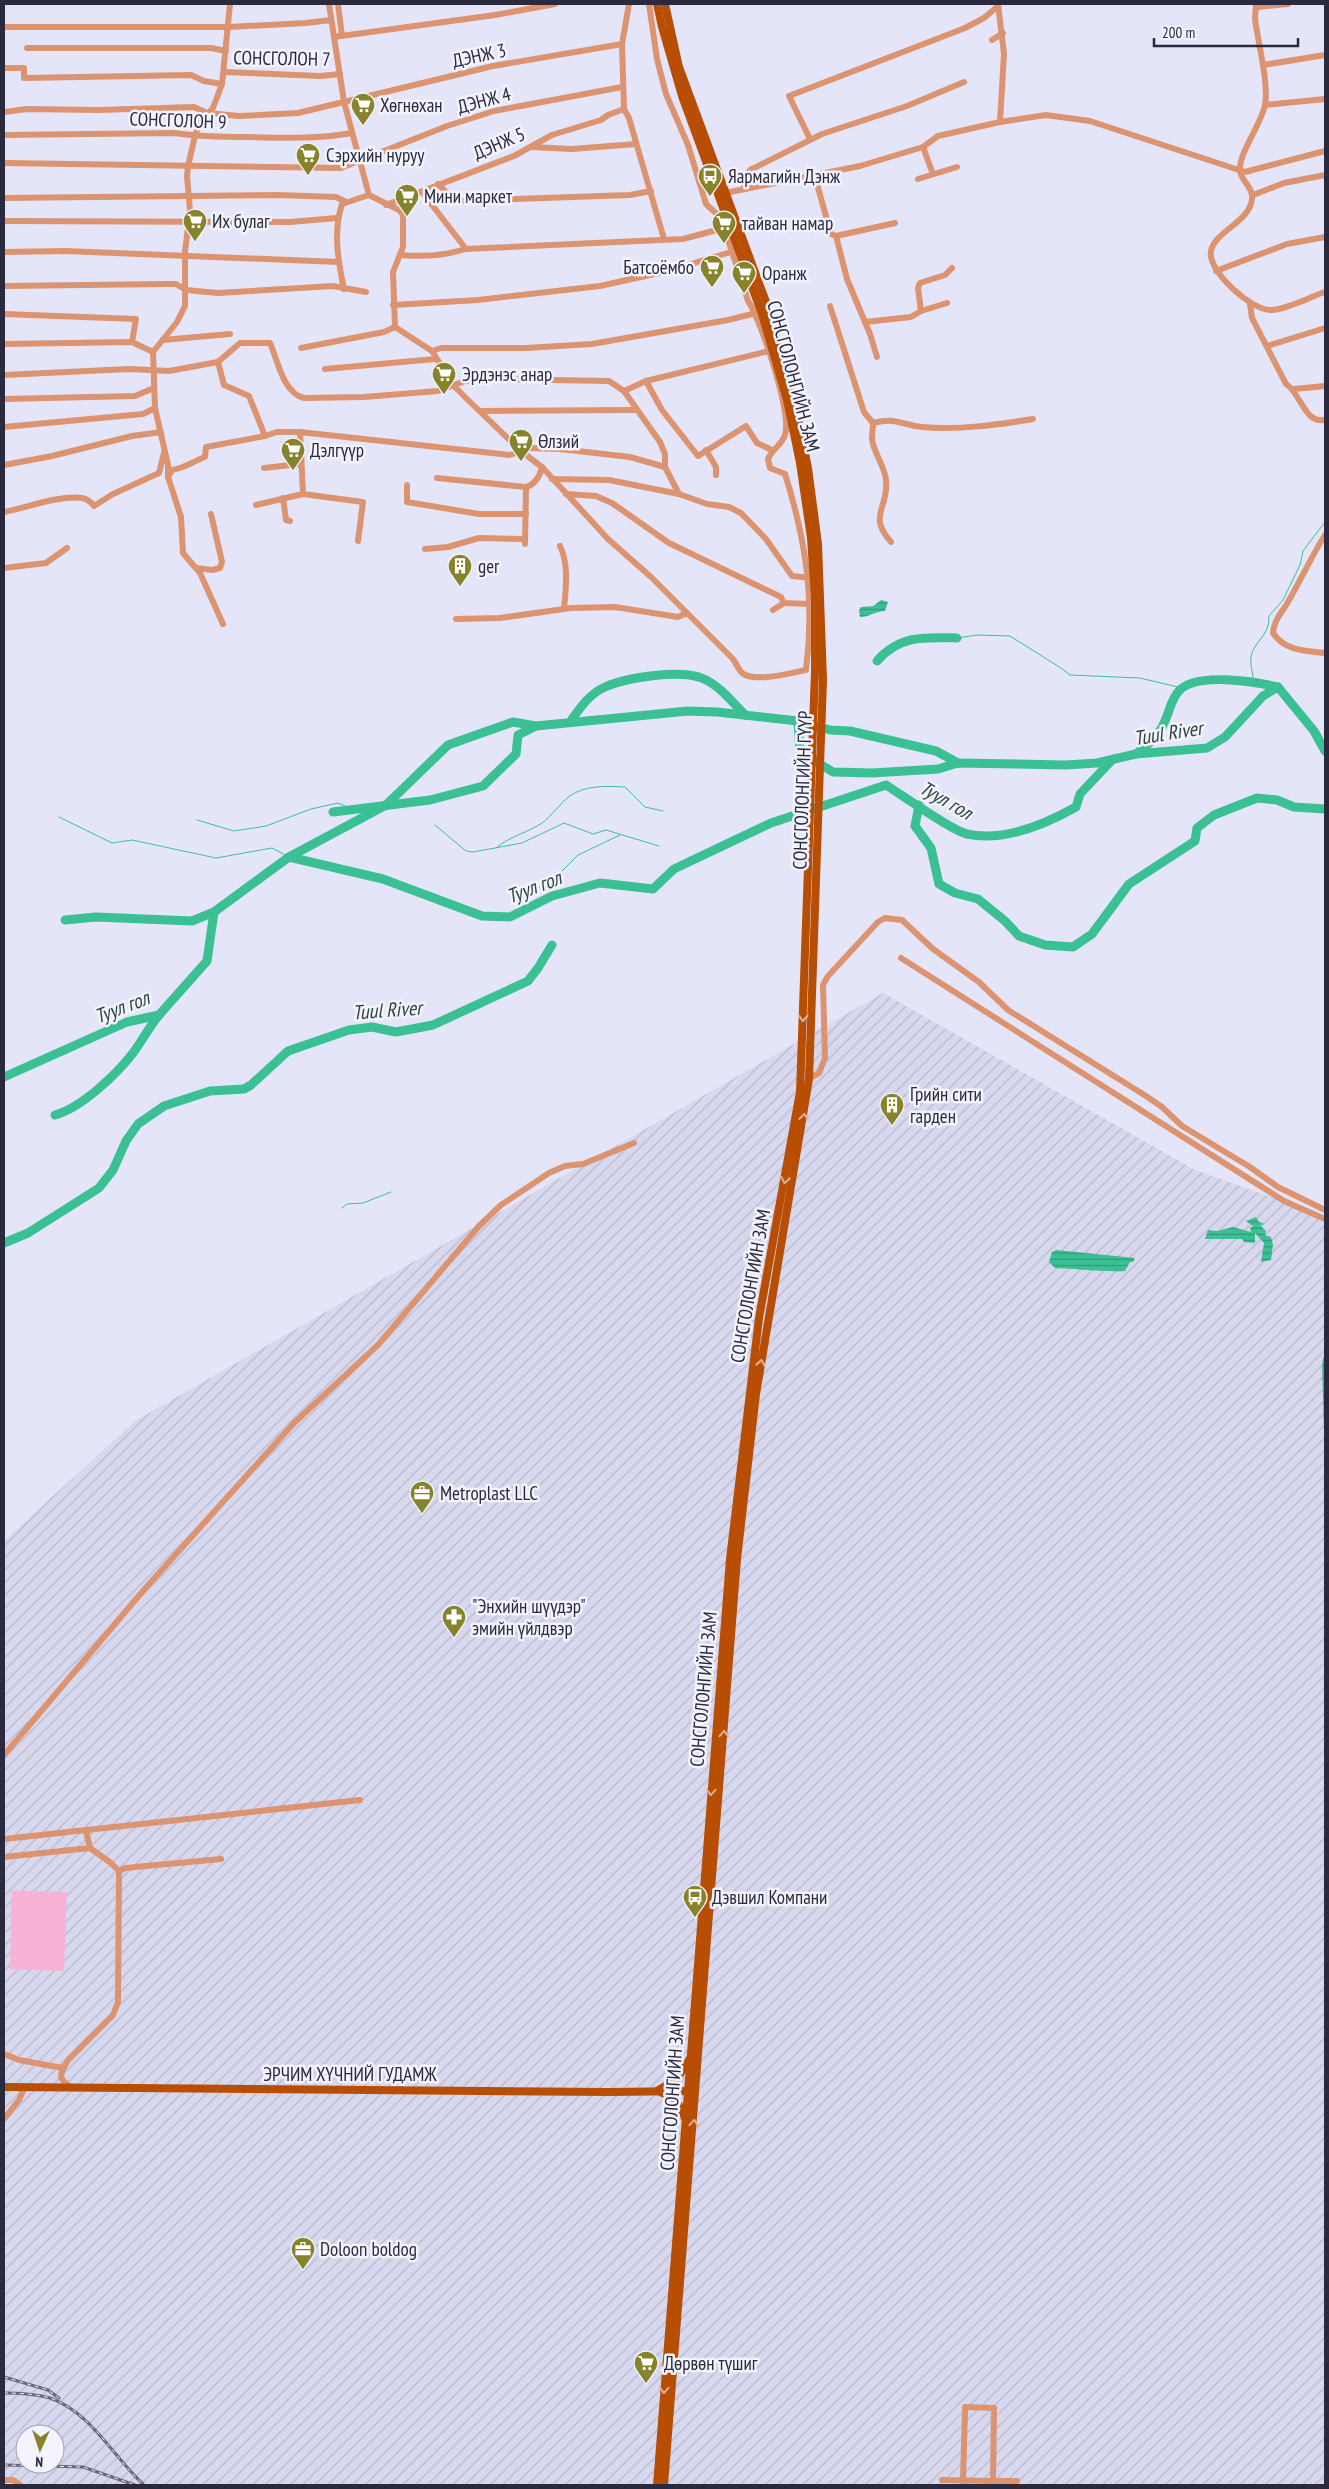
<svg xmlns="http://www.w3.org/2000/svg" width="1329" height="2489" font-family="'PT Sans Narrow',sans-serif">
  <style>
    .industrial { fill: url(#industrial-furrows); fill-rule: evenodd }
    .pitch { fill: #f7b2d6 }
    .water { fill: url(#water-rules) }
    .lines { fill: none; stroke-linecap: round; stroke-linejoin: round }
    .stream { stroke: #3bc094; stroke-width: 1 }
    .river { stroke: #3bc094; stroke-width: 9 }
    .minor { stroke: #dc9370; stroke-width: 6 }
    .major { stroke: #b74e03; stroke-width: 8 }
    .rail-casing { stroke: #67677b; stroke-width: 3 }
    .rail { stroke: #f3f3fe; stroke-width: 1; stroke-dasharray: 4; stroke-linecap: butt }
    .oneway { stroke: #dbb19a }
    .labels { text-anchor: middle; stroke-width: 5; stroke-linejoin: round; paint-order: stroke }
    .street-label { font-size: 19px; fill: #2a293d; stroke: #f3f3fe }
    .poi-label { font-size: 19px; fill: #2a293d; stroke: #f3f3fe; text-anchor: start }
    .water-label { font-size: 20px; font-style: italic; fill: #2a463a; stroke: #f3f3fe }
  </style>
  <defs>
    <pattern id="industrial-furrows" width="10" height="10" patternUnits="userSpaceOnUse" patternTransform="scale(1.25)"><rect width="10" height="10" fill="#d7d7ee"/><path d="M-1 1l2-2M0 10L10 0M9 11l2-2" fill="none" stroke="#b9b9cd"/></pattern>
    <pattern id="water-rules" width="6" height="5" patternUnits="userSpaceOnUse" patternTransform="scale(1.25)"><rect width="6" height="5" fill="#3bc094"/><path d="M0 2.5h6" fill="none" stroke="#329c7a"/></pattern>
  </defs>
  <rect width="100%" height="100%" fill="#e5e5fa"/>
  <path class="industrial" d="M883 993 1195 1170 1325 1216V2485H4V1541L135 1421ZM25 2434H55V2464H25Z"/>
  <polygon class="pitch" points="12,1891 67,1892 64,1971 10,1969"/>
  <g class="water">
    <path d="M881 600 888 602 885 611C876 611 866 618 860 617L859 610 861 607 873 606Z"/>
    <polygon points="1256,1217 1259,1222 1263,1223 1263,1225 1260,1225 1266,1231 1265,1235 1271,1237 1273,1245 1271,1260 1261,1262 1264,1243 1255,1233 1255,1243 1244,1242 1242,1239 1205,1239 1208,1230 1217,1231 1233,1227 1251,1232 1250,1228 1253,1226 1246,1221"/>
    <path d="M1056 1250 1135 1258 1133 1262H1130L1125 1271C1101 1272 1079 1269 1055 1268L1049 1262 1052 1252Z"/>
    <polygon points="1325,1351 1325,1467 1322,1364"/>
  </g>
  <g class="lines">
    <g class="stream">
      <polyline points="957,638 977,635 1010,636 1061,668 1070,675 1140,678 1182,688"/>
      <path d="M1254 682C1253 674 1250 665 1251 657 1253 641 1270 637 1269 616L1283 600 1300 565 1303 551 1325 522"/>
      <polyline points="59,817 112,843 132,840 216,858 272,848 289,857"/>
      <polyline points="197,820 234,831 266,826 311,809 338,803 352,809"/>
      <polyline points="435,825 466,851 473,852 522,843 564,823 593,834 606,830 659,846"/>
      <path d="M496 848C509 837 523 834 537 826 549 820 556 808 566 799 582 785 604 786 625 787L645 807 663 811"/>
      <polyline points="520,897 552,881 578,855 620,835"/>
      <polyline points="342,1208 347,1204 363,1203 391,1192"/>
    </g>
    <g class="river">
      <path d="M877 661C900 635 925 637 957 638"/>
      <polyline points="798,721 800,752 833,772 872,773 938,769 958,763 1066,765 1097,763 1136,754 1207,748 1225,737 1263,696 1278,687 1314,731 1325,751"/>
      <path d="M570 722C580 708 589 694 605 687 627 677 682 669 704 679 720 686 733 703 745 715"/>
      <path d="M1136 754C1146 746 1159 736 1164 723 1169 713 1171 700 1178 692 1194 671 1256 682 1278 687"/>
      <polyline points="919,805 915,826 931,848 939,884 955,893 978,899 1005,921 1019,936 1045,945 1073,947 1092,934 1129,884 1195,841 1197,828 1214,815 1257,798 1277,800 1294,807 1325,809"/>
      <polyline points="333,812 430,800 483,786 516,754 518,735 536,726 688,711 717,712 798,721 830,730 850,731 936,751 958,763"/>
      <polyline points="289,857 386,805 448,745 513,722 536,726"/>
      <polyline points="65,920 96,917 192,921 214,912"/>
      <path d="M4 1077 127 1022 159 1015 207 961 214 912 289 857 383 879 482 916 510 917 552 896 600 883 653 889 674 869 771 823 886 785C902 795 952 831 967 834 1004 842 1044 825 1076 807L1080 794 1113 759"/>
      <path d="M55 1115C81 1108 116 1075 133 1053 142 1041 149 1027 159 1015"/>
      <polyline points="4,1243 28,1233 99,1188 113,1170 126,1141 138,1124 164,1106 210,1091 244,1089 251,1085 288,1051 349,1030 372,1027 396,1032 433,1025 528,981 538,968 552,945"/>
    </g>
    <g class="minor">
      <path d="M329 4 344 102 369 195 399 210 403 215V247L393 272 395 327 432 351 454 386 468 400 522 452 542 467 608 539 651 577 733 659C736 663 738 669 742 673 755 683 790 673 806 670 815 600 806 541 785 474L770 468 768 459C772 450 782 444 785 435 792 413 761 320 748 301L721 218 706 204 688 145 666 94 657 59 649 4"/>
      <polyline points="338,4 342,36"/>
      <polyline points="629,4 622,44 624,109 629,118 664,239"/>
      <polyline points="998,4 1004,54 1000,122"/>
      <path d="M1256 4C1256 9 1255 13 1255 19 1258 42 1269 84 1265 105 1261 125 1238 154 1240 171 1241 181 1254 188 1252 199 1250 222 1215 231 1211 251 1207 271 1252 311 1271 310 1289 309 1309 297 1325 292"/>
      <polyline points="1257,7 1288,4"/>
      <polyline points="4,27 228,27 306,23 331,20"/>
      <polyline points="334,37 495,15 555,4"/>
      <polyline points="992,40 1003,33"/>
      <polyline points="27,48 211,48 226,51"/>
      <polyline points="1263,65 1325,55"/>
      <polyline points="4,68 24,68 24,78 191,75 204,81 222,84"/>
      <polyline points="224,72 320,76 340,74"/>
      <polyline points="1265,105 1325,99"/>
      <polyline points="4,112 27,109 98,110 194,107 207,113 239,116 298,113 493,66 622,44"/>
      <path d="M4 135 175 133C200 137 224 137 248 137 283 138 318 139 352 133"/>
      <polyline points="810,139 789,96 965,28 984,18 998,6"/>
      <polyline points="532,147 572,149 636,144"/>
      <polyline points="923,147 933,174"/>
      <polyline points="4,163 341,168 447,126 494,111 622,87"/>
      <polyline points="815,177 831,234 836,236 847,279 870,334 877,357"/>
      <polyline points="918,179 957,167"/>
      <polyline points="438,184 454,200 461,201 630,195 651,191"/>
      <polyline points="744,188 746,175 750,170 822,134 907,106 964,82"/>
      <polyline points="422,192 466,249"/>
      <polyline points="725,193 860,166 923,147 938,136 1000,122 1046,115 1090,121 1245,172 1325,151"/>
      <polyline points="1253,195 1284,183 1325,175"/>
      <polyline points="4,198 278,195 336,197 346,202"/>
      <polyline points="386,205 514,156 552,135 601,120 608,115 624,109"/>
      <polyline points="4,221 290,222 337,218"/>
      <polyline points="836,236 895,223"/>
      <polyline points="4,252 66,251 339,262"/>
      <path d="M401 255C423 257 444 256 465 249L683 239 717 230 726 224"/>
      <polyline points="1216,271 1287,244 1325,237"/>
      <polyline points="4,286 165,284 176,284 186,290 218,293 333,286 366,292"/>
      <path d="M344 289C338 261 333 231 342 204L369 195"/>
      <path d="M1250 304 1252 318 1286 384C1301 393 1304 424 1325 420"/>
      <polyline points="393,305 478,300 600,286 668,271 731,252"/>
      <path d="M830 306 864 412 873 423C873 428 872 433 872 439 873 452 885 466 886 480 889 509 867 515 891 542"/>
      <polyline points="921,311 947,303"/>
      <polyline points="4,314 136,319 132,342"/>
      <polyline points="865,322 911,317 921,311 918,288 920,283 945,275 952,268"/>
      <polyline points="163,340 230,334"/>
      <polyline points="4,344 132,342 153,352"/>
      <polyline points="1267,346 1325,328"/>
      <polyline points="301,348 384,332 395,327"/>
      <polyline points="432,351 441,348 526,348 592,344 728,320 756,313"/>
      <polyline points="218,362 224,385 249,396 265,436 277,432 300,432 510,455 531,448 560,449 630,457 665,467"/>
      <polyline points="325,369 435,359"/>
      <path d="M4 375 129 369 169 371 218 362 240 343H270C278 361 283 393 304 398L364 397 438 391 465 381 488 379 609 381 624 391 660 442 665 454V467L679 494"/>
      <polyline points="646,381 662,410 698,456 746,426 757,443 772,450"/>
      <polyline points="1294,389 1325,386"/>
      <polyline points="624,391 646,381 769,351"/>
      <polyline points="4,399 135,396 154,388"/>
      <polyline points="480,411 636,410"/>
      <path d="M873 423C898 417 901 425 922 427 960 430 996 425 1033 419"/>
      <polyline points="4,427 143,414 155,408"/>
      <polyline points="300,432 303,494 363,502 358,541"/>
      <polyline points="706,450 716,467 716,475"/>
      <polyline points="4,465 52,456 132,436 161,432"/>
      <polyline points="264,468 300,464"/>
      <path d="M168 477 172 470C185 468 194 461 205 457L206 447 265 436"/>
      <polyline points="437,478 526,487"/>
      <polyline points="552,479 609,480 679,494 707,504 729,507 741,513 766,539 792,576 812,578"/>
      <polyline points="407,485 407,502 479,514 526,514"/>
      <polyline points="566,494 596,496 612,503 669,543 781,597 784,603 810,604"/>
      <polyline points="283,498 286,520 290,521"/>
      <polyline points="256,505 303,494"/>
      <path d="M4 512C26 508 59 495 82 498 88 499 91 502 94 506L113 494 159 473 164 453"/>
      <path d="M1325 535C1311 557 1301 580 1288 602 1281 614 1274 620 1273 633 1285 651 1305 651 1325 653"/>
      <path d="M525 544 526 487C536 484 540 476 542 467"/>
      <path d="M560 546C569 564 566 588 564 609"/>
      <polyline points="425,549 448,547 479,538 525,539"/>
      <polyline points="4,568 46,563 67,548"/>
      <polyline points="196,568 212,570 220,568 222,562 211,514"/>
      <polyline points="773,610 784,603"/>
      <polyline points="456,619 500,618 571,608 615,607 678,617 687,613"/>
      <polyline points="223,624 200,573 183,553 181,517 168,477 168,465 155,408 153,352 177,322 185,306 185,252 190,211 187,176 188,166 195,136 200,122 213,108 222,84 230,4"/>
      <polyline points="901,958 1284,1201 1325,1219"/>
      <polyline points="809,1079 819,1073 825,1058 823,985 828,976 878,922 885,918 902,920 933,949 979,982 1008,1010 1146,1096 1162,1107 1182,1126 1250,1167 1278,1187 1325,1210"/>
      <polyline points="4,1755 142,1592 294,1423 378,1345 479,1226 501,1205 549,1173 565,1166 583,1164 634,1143"/>
      <polyline points="4,1839 360,1800"/>
      <polyline points="4,1857 90,1848"/>
      <polyline points="119,1871 125,1868 221,1859"/>
      <polyline points="4,2054 19,2060 63,2068"/>
      <polyline points="72,2088 64,2082 61,2077 62,2071 68,2060 113,2015 118,2002 119,1871 111,1863 90,1848 86,1831"/>
      <polyline points="4,2119 19,2100 24,2088"/>
      <polyline points="4,2480 13,2480 20,2485"/>
      <polyline points="942,2480 993,2481 994,2408 965,2407 965,2411 963,2481 963,2485"/>
      <polyline points="993,2481 1017,2481"/>
    </g>
    <g class="major">
      <polyline points="4,2087 609,2092 692,2091"/>
      <polyline points="657,2091 677,2079 689,2060"/>
      <path d="M662 2093C675 2097 680 2105 685 2118"/>
      <polyline points="657,2485 730,1559 759,1318 800,1092 815,671 815,598 811,538 800,463 787,400 762,314 682,96 662,27 657,4"/>
      <polyline points="664,2485 737,1559 756,1394 809,1079 823,680 818,544 808,468 794,400 766,302 679,67 665,4"/>
    </g>
    <defs>
      <g id="rail">
        <polyline points="4,2377 48,2390 59,2398"/>
        <path d="M4 2393C19 2393 35 2394 50 2398 91 2412 114 2458 144 2485"/>
        <polyline points="4,2465 83,2467 135,2485"/>
      </g>
    </defs>
    <use href="#rail" class="rail-casing"/>
    <use href="#rail" class="rail"/>
  </g>
  <defs><path id="oneway-chevron" d="M-2-3.5L2.5 0L-2 3.5" fill="none" stroke-width="1.6" stroke-linecap="round" stroke-linejoin="round" transform="scale(1.25)"/></defs>
  <g class="oneway">
    <use href="#oneway-chevron" transform="translate(803 1018) rotate(93)"/>
    <use href="#oneway-chevron" transform="translate(804 1117) rotate(-82)"/>
    <use href="#oneway-chevron" transform="translate(785 1180) rotate(101)"/>
    <use href="#oneway-chevron" transform="translate(761 1363) rotate(-81)"/>
    <use href="#oneway-chevron" transform="translate(724 1734) rotate(-86)"/>
    <use href="#oneway-chevron" transform="translate(711 1792) rotate(94)"/>
    <use href="#oneway-chevron" transform="translate(694 2123) rotate(-85)"/>
    <use href="#oneway-chevron" transform="translate(664 2390) rotate(94)"/>
  </g>
  <defs>
    <symbol id="supermarket-pin" viewBox="-11 -11 22 30"><path d="M0 17L-7.5 6A9.5 9.5 0 1 1 7.5 6Z" fill="#87832b" stroke="#f3f3fe"/><path d="M-6-5.5h2.5l.6 2H6L4.5 2H-2.5L-4.4-4H-6ZM-1.5 3.2a1.3 1.3 0 1 0 .1 0ZM3 3.2a1.3 1.3 0 1 0 .1 0Z" fill="#fff"/></symbol>
    <symbol id="bus-pin" viewBox="-11 -11 22 30"><path d="M0 17L-7.5 6A9.5 9.5 0 1 1 7.5 6Z" fill="#87832b" stroke="#f3f3fe"/><path d="M-5-6H5V4H4V6H2V4H-2V6H-4V4H-5ZM-3.5-4V0h7V-4ZM-3.5 1.2v1.5H-2V1.2ZM2 1.2v1.5H3.5V1.2Z" fill="#fff"/></symbol>
    <symbol id="building-pin" viewBox="-11 -11 22 30"><path d="M0 17L-7.5 6A9.5 9.5 0 1 1 7.5 6Z" fill="#87832b" stroke="#f3f3fe"/><path d="M-4-6H4V6H1V3H-1V6H-4ZM-2.5-4.3h1.7v1.8h-1.7ZM.8-4.3h1.7v1.8H.8ZM-2.5-1h1.7V.8h-1.7ZM.8-1h1.7V.8H.8Z" fill="#fff"/></symbol>
    <symbol id="office-pin" viewBox="-11 -11 22 30"><path d="M0 17L-7.5 6A9.5 9.5 0 1 1 7.5 6Z" fill="#87832b" stroke="#f3f3fe"/><path d="M-6-3h4V-5.5h4V-3h4V5H-6ZM-1-4.5V-3h2v-1.5ZM-6 0V1H6V0Z" fill="#fff"/></symbol>
    <symbol id="pharmacy-pin" viewBox="-11 -11 22 30"><path d="M0 17L-7.5 6A9.5 9.5 0 1 1 7.5 6Z" fill="#87832b" stroke="#f3f3fe"/><path d="M-2-6h4v4h4v4h-4v4h-4v-4h-4v-4h4Z" fill="#fff"/></symbol>
  </defs>
  <g fill-rule="evenodd">
    <use href="#supermarket-pin" x="349" y="91" width="28" height="38"/>
    <use href="#supermarket-pin" x="294" y="141" width="28" height="38"/>
    <use href="#bus-pin" x="696" y="162" width="28" height="38"/>
    <use href="#supermarket-pin" x="393" y="182" width="28" height="38"/>
    <use href="#supermarket-pin" x="181" y="207" width="28" height="38"/>
    <use href="#supermarket-pin" x="710" y="209" width="28" height="38"/>
    <use href="#supermarket-pin" x="698" y="253" width="28" height="38"/>
    <use href="#supermarket-pin" x="730" y="259" width="28" height="38"/>
    <use href="#supermarket-pin" x="430" y="360" width="28" height="38"/>
    <use href="#supermarket-pin" x="507" y="427" width="28" height="38"/>
    <use href="#supermarket-pin" x="279" y="436" width="28" height="38"/>
    <use href="#building-pin" x="446" y="552" width="28" height="38"/>
    <use href="#building-pin" x="878" y="1091" width="28" height="38"/>
    <use href="#office-pin" x="408" y="1479" width="28" height="38"/>
    <use href="#pharmacy-pin" x="440" y="1603" width="28" height="38"/>
    <use href="#bus-pin" x="681" y="1883" width="28" height="38"/>
    <use href="#office-pin" x="289" y="2235" width="28" height="38"/>
    <use href="#supermarket-pin" x="632" y="2349" width="28" height="38"/>
  </g>
  <g class="labels">
    <g class="street-label">
      <text transform="translate(479 55) rotate(-12)" y="7">ДЭНЖ 3</text>
      <text transform="translate(282 58) rotate(1)" y="7">СОНСГОЛОН 7</text>
      <text transform="translate(484 100) rotate(-15)" y="7">ДЭНЖ 4</text>
      <text transform="translate(178 120) rotate(2)" y="7">СОНСГОЛОН 9</text>
      <text transform="translate(499 143) rotate(-23)" y="7">ДЭНЖ 5</text>
      <text transform="translate(794 376) rotate(75)" y="7">СОНСГОЛОНГИЙН ЗАМ</text>
      <text transform="translate(802 790) rotate(-88)" y="7">СОНСГОЛОНГИЙН ГҮҮР</text>
      <text transform="translate(750 1286) rotate(-80)" y="7">СОНСГОЛОНГИЙН ЗАМ</text>
      <text transform="translate(703 1689) rotate(-85)" y="7">СОНСГОЛОНГИЙН ЗАМ</text>
      <text x="350" y="2081">ЭРЧИМ ХҮЧНИЙ ГУДАМЖ</text>
      <text transform="translate(672 2093) rotate(-86)" y="7">СОНСГОЛОНГИЙН ЗАМ</text>
    </g>
    <g class="poi-label">
      <text x="380" y="112">Хөгнөхан</text>
      <text x="326" y="162">Сэрхийн нуруу</text>
      <text x="728" y="183">Яармагийн Дэнж</text>
      <text x="424" y="203">Мини маркет</text>
      <text x="212" y="228">Их булаг</text>
      <text x="742" y="230">тайван намар</text>
      <text x="694" y="274" text-anchor="end">Батсоёмбо</text>
      <text x="762" y="280">Оранж</text>
      <text x="462" y="381">Эрдэнэс анар</text>
      <text x="538" y="448">Өлзий</text>
      <text x="310" y="457">Дэлгүүр</text>
      <text x="478" y="573">ger</text>
      <text x="910" y="1101">Грийн сити<tspan x="910" dy="22">гарден</tspan></text>
      <text x="440" y="1500">Metroplast LLC</text>
      <text x="472" y="1613">"Энхийн шүүдэр"<tspan x="472" dy="22">эмийн үйлдвэр</tspan></text>
      <text x="712" y="1904">Дэвшил Компани</text>
      <text x="320" y="2256">Doloon boldog</text>
      <text x="664" y="2370">Дөрвөн түшиг</text>
    </g>
    <g class="water-label">
      <text transform="translate(1168 733) rotate(-9)" y="7">Tuul River</text>
      <text transform="translate(946 800) rotate(30)" y="7">Туул гол</text>
      <text transform="translate(534 887) rotate(-21)" y="7">Туул гол</text>
      <text transform="translate(122 1007) rotate(-21)" y="7">Туул гол</text>
      <text transform="translate(387 1010) rotate(-4)" y="7">Tuul River</text>
    </g>
  </g>
  <rect width="1329" height="2489" fill="none" stroke="#2a293d" stroke-width="10"/>
  <g transform="translate(40 2449) rotate(183)"><circle r="24" fill="#f3f3fe" stroke="#a3a2b1"/>
  <path d="M0-4L9 19L0 12L-9 19Z" fill="#87832b"/>
  <text y="-8" font-size="14" font-weight="bold" text-anchor="middle" fill="#2a293d">N</text>
  </g>
  <path d="M1154 38v8h144v-8" fill="none" stroke="#2a293d" stroke-width="2.5"/>
  <text x="1162" y="38" font-size="15" fill="#2a293d" stroke="#f3f3fe" stroke-width="4" paint-order="stroke">200 m</text>
</svg>
